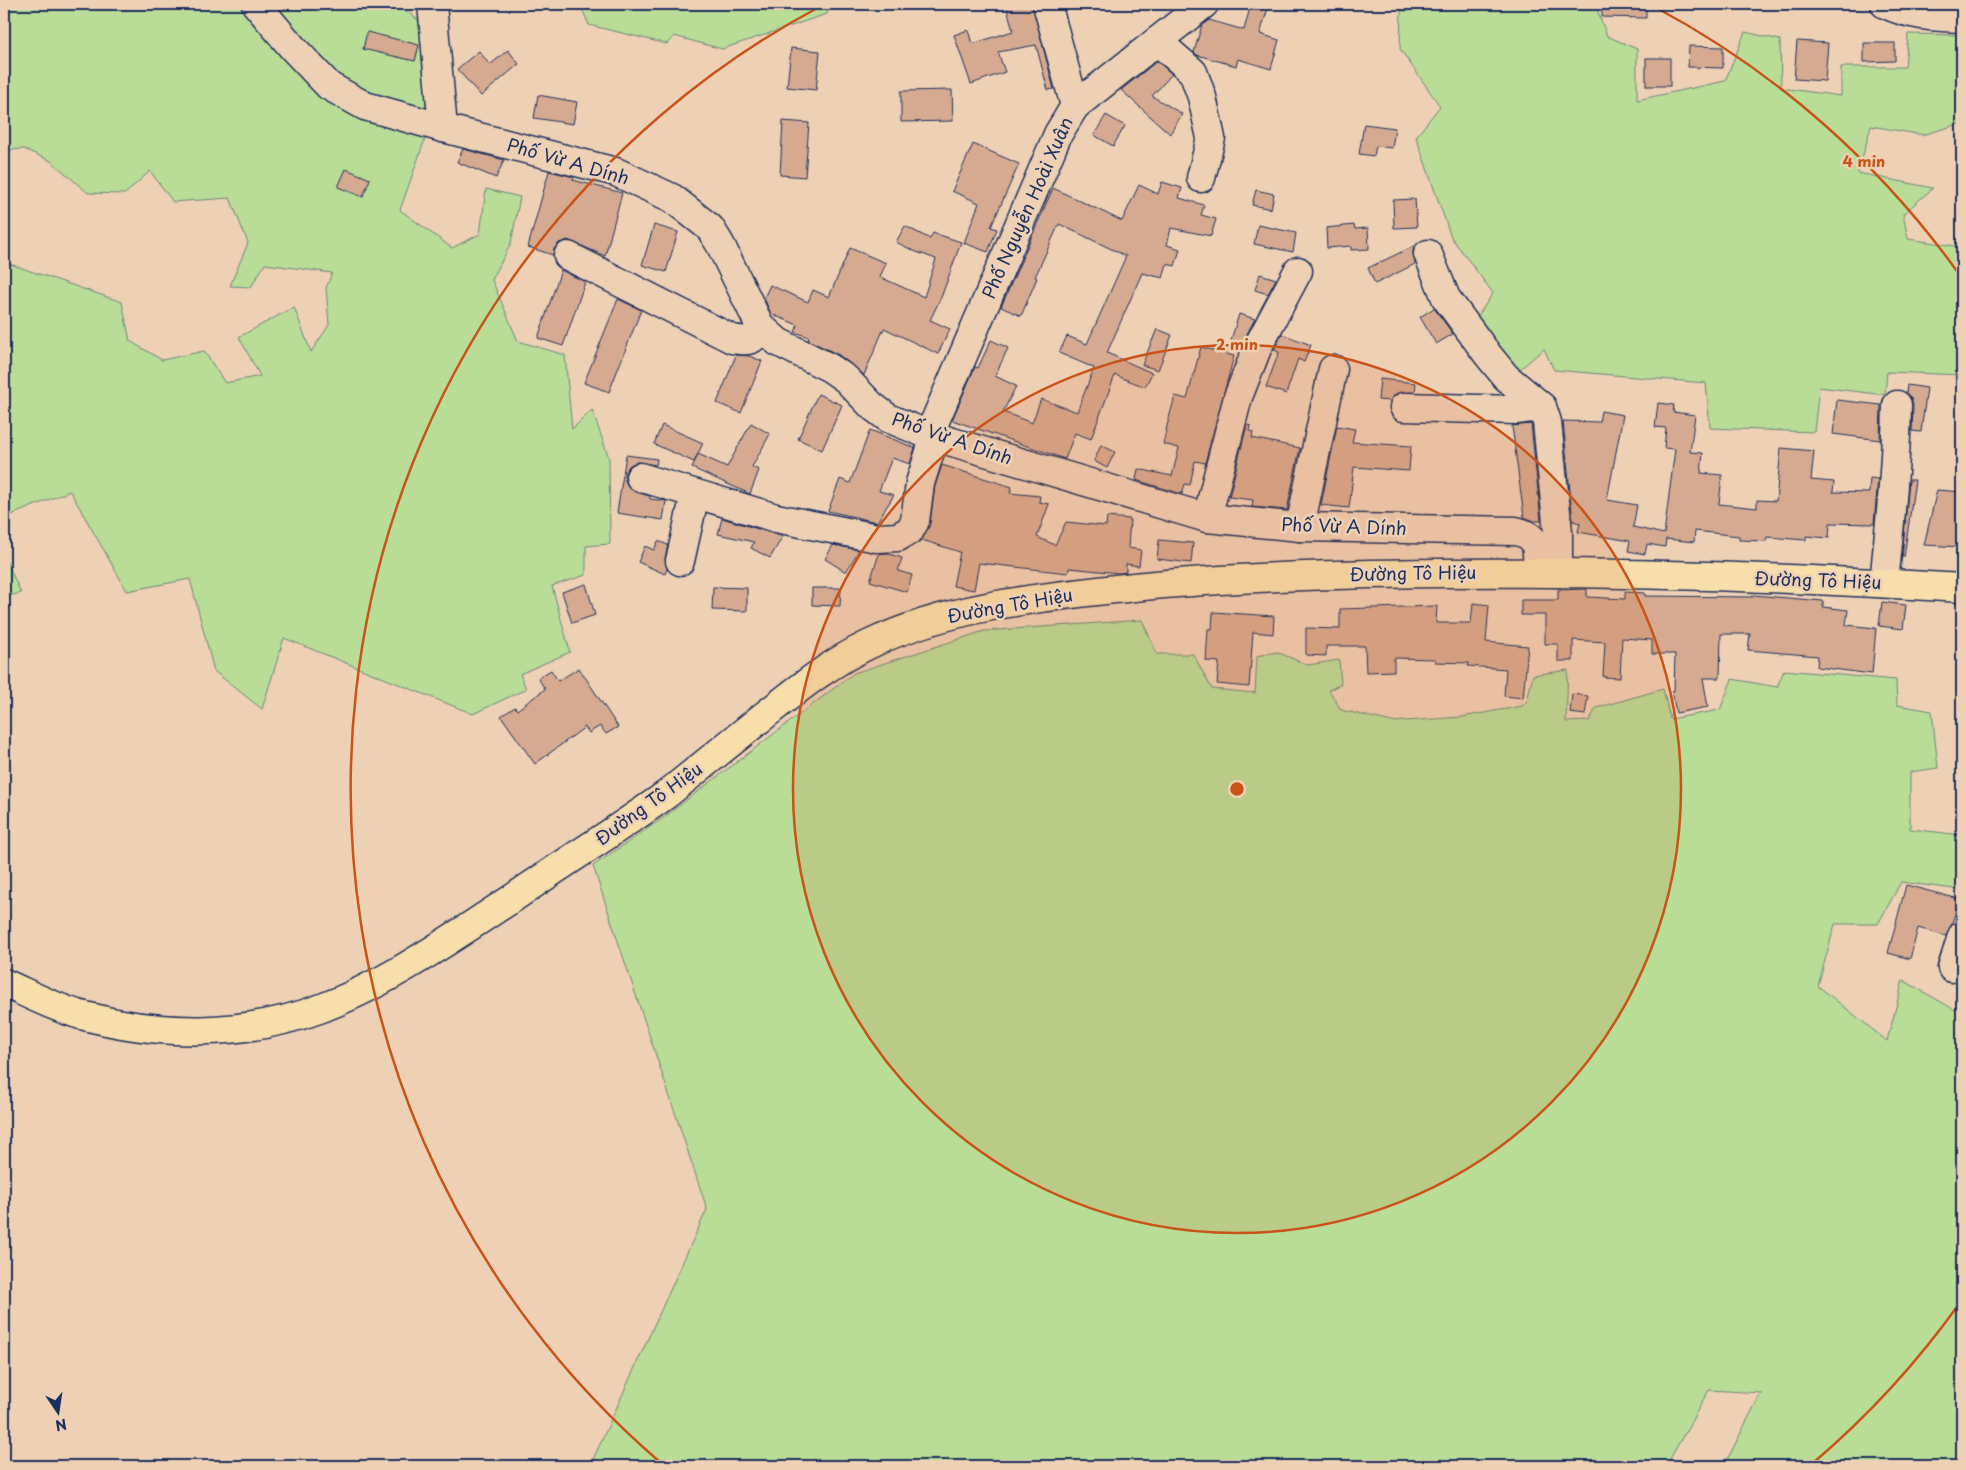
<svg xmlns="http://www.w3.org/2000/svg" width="1966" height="1470" font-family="'Playpen Sans',sans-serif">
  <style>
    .green { fill: #b9dc97; stroke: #6a867a }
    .building { fill: #d6aa90; stroke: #1b2f5e }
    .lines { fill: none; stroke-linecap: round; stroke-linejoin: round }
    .minor-casing { stroke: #1b2f5e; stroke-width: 31 }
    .highway-casing { stroke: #1b2f5e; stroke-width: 31 }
    .minor { stroke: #eed1b5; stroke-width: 28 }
    .highway { stroke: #f8deab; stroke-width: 28 }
    .ring { fill: none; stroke: #c95318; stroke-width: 2.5 }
    .labels { text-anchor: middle; stroke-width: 5; stroke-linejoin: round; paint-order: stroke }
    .street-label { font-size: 18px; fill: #1b2f5e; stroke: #eed1b5 }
    .centre { fill: #c95318; stroke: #eed1b5; stroke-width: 2.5 }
    .ring-label { font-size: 15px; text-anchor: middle; font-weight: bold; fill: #c95318; stroke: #eed1b5; stroke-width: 5; stroke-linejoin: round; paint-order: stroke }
  </style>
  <rect width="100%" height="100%" fill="#eed1b5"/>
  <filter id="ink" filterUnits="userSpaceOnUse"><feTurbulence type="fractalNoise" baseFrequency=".02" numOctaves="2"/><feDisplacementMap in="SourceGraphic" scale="10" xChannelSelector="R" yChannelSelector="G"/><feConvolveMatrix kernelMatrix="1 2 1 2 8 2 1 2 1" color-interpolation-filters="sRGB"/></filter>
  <g filter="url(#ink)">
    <g class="green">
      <polygon points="4,4 397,4 422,23 430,125 400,210 452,248 480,234 486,189 520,197 511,243 492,280 518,341 565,355 572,429 592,410 609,458 610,544 586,546 586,575 552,586 570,652 520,674 526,689 473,714 284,638 262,709 214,671 190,579 127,591 70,491 4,518 4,262 122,302 130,341 162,360 204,351 225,383 260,376 239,337 294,307 311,352 329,325 326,288 332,273 265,264 251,287 230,286 248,243 230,198 173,202 150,171 125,194 88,193 51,161 24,149 4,150"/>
      <polygon points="580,4 830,4 827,14 722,49 674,36 667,44 589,25"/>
      <polygon points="1465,4 1595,4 1607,36 1637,49 1637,100 1725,81 1745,32 1780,40 1781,88 1841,96 1841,67 1905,67 1908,34 1962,35 1962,123 1923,135 1871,126 1858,173 1933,188 1903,214 1908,239 1962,247 1962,375 1887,372 1885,395 1819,387 1814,432 1710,428 1706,383 1554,370 1544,349 1513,375 1474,322 1493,293 1451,237 1416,137 1440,106 1400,49 1401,11 1460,8"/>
      <polygon points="4,556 21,593 4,597"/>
      <polygon points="1142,620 1157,654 1193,654 1212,689 1255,693 1257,656 1277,652 1308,665 1339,660 1341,684 1329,690 1341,710 1392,722 1462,717 1522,706 1527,701 1533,675 1568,670 1566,722 1589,721 1596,708 1663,689 1670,719 1720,710 1732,679 1777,687 1784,670 1896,680 1897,705 1932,711 1938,768 1910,772 1910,829 1962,835 1961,890 1901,882 1878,924 1835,924 1818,986 1887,1041 1903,980 1962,1014 1962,1466 1724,1466 1761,1393 1709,1390 1666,1466 590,1466 707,1209 593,866 663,818 854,673 984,631"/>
    </g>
    <g class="building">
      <polygon points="1006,4 1032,4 1054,89 1048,90 1036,45 998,52 1005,72 971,84 954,35 968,30 972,44 1013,31"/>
      <polygon points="1251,4 1268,8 1260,34 1279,40 1271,69 1238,59 1236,66 1197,55 1194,52 1202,25 1209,20 1244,30"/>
      <polygon points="1602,4 1646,4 1646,18 1602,17"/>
      <polygon points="367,32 419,45 415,61 363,49"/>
      <polygon points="1797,41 1828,43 1825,81 1794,79"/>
      <polygon points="1864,43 1895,43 1895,61 1864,62"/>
      <polygon points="1689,46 1723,47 1723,68 1688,67"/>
      <polygon points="791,48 820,51 816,90 787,87"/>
      <polygon points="508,50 519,64 481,96 457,69 479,51 490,65"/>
      <rect x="1646" y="58" width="24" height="28"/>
      <polygon points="1157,61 1172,74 1152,96 1182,114 1170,134 1121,90"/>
      <polygon points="952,90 953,121 901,122 901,91"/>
      <polygon points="538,95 577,102 573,124 534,118"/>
      <polygon points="1106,115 1125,126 1113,146 1094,135"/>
      <polygon points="783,121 809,123 805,177 780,175"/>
      <polygon points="1364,124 1395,128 1392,148 1376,146 1374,156 1359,154"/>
      <polygon points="973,144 1019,164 991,227 997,229 988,252 964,243 979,203 952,191"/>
      <polygon points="463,149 504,160 496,178 457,162"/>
      <polygon points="346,169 370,179 363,197 338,187"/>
      <polygon points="549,171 574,177 573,180 622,193 605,256 568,240 559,243 554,249 553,255 528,247"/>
      <polygon points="1162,182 1182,188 1179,198 1204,205 1201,215 1216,219 1211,236 1171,228 1167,245 1180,249 1175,266 1167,264 1163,278 1142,273 1107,353 1152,373 1145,387 1115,375 1091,439 1075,433 1065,459 952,420 975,367 978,368 991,340 1008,348 995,376 1016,386 1003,412 1032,423 1041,399 1077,412 1094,368 1059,353 1067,336 1087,344 1126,256 1059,224 1035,277 1037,278 1021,316 1001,307 1053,188 1122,221 1139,185 1158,194"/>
      <polygon points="1256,190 1274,194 1271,209 1252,205"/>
      <polygon points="1415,199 1417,227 1394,228 1393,200"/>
      <polygon points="654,225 678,232 666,272 642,265"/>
      <polygon points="1258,225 1296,233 1293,252 1254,244"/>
      <polygon points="1354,225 1355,229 1368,228 1369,249 1351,250 1351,246 1327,248 1326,228"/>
      <polygon points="905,226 930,239 933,233 961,242 942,295 930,320 950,329 938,354 884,328 864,375 839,355 808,340 809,337 795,332 798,325 771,314 764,298 770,285 808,302 813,290 829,297 850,248 886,263 880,277 924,297 936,259 914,251 896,242"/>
      <polygon points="1414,246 1413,252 1415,264 1375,284 1368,268"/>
      <polygon points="561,270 585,282 563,346 538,338"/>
      <polygon points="1260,274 1276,279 1268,294 1255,290"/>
      <polygon points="618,299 641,310 609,392 584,383"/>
      <polygon points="1434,308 1453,334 1436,344 1420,317"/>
      <polygon points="1239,314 1255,319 1242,343 1231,340"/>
      <polygon points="1157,329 1172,335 1158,370 1142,365"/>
      <polygon points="1282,334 1311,345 1304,362 1298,359 1286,394 1266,387 1279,352 1274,350"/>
      <polygon points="1201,347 1234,356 1205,463 1195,461 1190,485 1185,484 1182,494 1136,480 1138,469 1172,476 1179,448 1163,444 1168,422 1175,396 1187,399"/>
      <polygon points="736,355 749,356 762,361 741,413 717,403"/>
      <polygon points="1380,379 1416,383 1415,392 1397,393 1390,401 1378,400"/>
      <polygon points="1907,385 1927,388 1921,432 1912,431 1913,405 1911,398 1906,393"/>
      <polygon points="818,394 842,405 822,450 798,439"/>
      <polygon points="1837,400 1881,405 1880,440 1833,434"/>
      <polygon points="1658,403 1674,405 1673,412 1695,415 1690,452 1703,453 1701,473 1722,475 1719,504 1757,508 1757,500 1776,501 1781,448 1814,451 1811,480 1834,482 1833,492 1869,493 1870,478 1878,479 1874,524 1830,523 1829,538 1806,536 1806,540 1767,537 1766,541 1739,540 1739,536 1695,531 1694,542 1666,539 1665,547 1647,544 1645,554 1628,551 1630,541 1578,532 1580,523 1573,521 1563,421 1599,422 1601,411 1623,415 1607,500 1637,505 1633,527 1664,534 1675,449 1664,448 1666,428 1655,427"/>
      <polygon points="751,423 770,434 752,467 759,470 750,494 692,468 698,454 727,467"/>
      <polygon points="1531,424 1541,521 1534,521 1524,517 1512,426"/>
      <polygon points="662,425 703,443 694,462 654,444"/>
      <polygon points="1247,425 1251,426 1250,431 1253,432 1252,438 1300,448 1287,510 1252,507 1253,500 1229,497"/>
      <polygon points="1337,426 1355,429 1352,442 1411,446 1409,471 1354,467 1349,508 1321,505"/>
      <polygon points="870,430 915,448 910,464 892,458 879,491 894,495 877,522 828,511 840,479 850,483"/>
      <polygon points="1101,445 1115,452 1107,468 1094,461"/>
      <polygon points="626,455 657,459 656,465 637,462 630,465 625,472 625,480 628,487 635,492 650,496 650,499 666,501 663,520 617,513"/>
      <polygon points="942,465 1012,487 1010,493 1040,496 1039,502 1049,504 1037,537 1055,545 1066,522 1106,526 1107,517 1130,519 1128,548 1141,550 1139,566 1126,564 1126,572 1119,573 1069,568 1068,573 979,563 974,590 953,586 960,552 922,540 930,523 935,486"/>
      <polygon points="1909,480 1915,480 1904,557 1902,557"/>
      <polygon points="1937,490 1962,492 1962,547 1924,545"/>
      <polygon points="722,518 771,533 783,536 770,558 751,548 754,542 718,534"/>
      <polygon points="1159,540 1193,543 1191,563 1157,559"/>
      <polygon points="658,541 668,545 665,558 667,569 665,574 638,562 645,546 654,550"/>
      <polygon points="833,545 859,550 846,572 825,559"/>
      <polygon points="886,553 902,558 898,571 912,575 907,592 870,581 879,554"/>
      <polygon points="586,584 595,615 572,623 562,592"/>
      <polygon points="713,587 747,588 747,611 712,610"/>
      <polygon points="812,588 841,588 840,606 812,605"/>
      <polygon points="1587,589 1587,597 1625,599 1625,592 1645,593 1645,596 1753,597 1753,595 1823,601 1823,607 1848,610 1846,625 1876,628 1872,674 1817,667 1818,656 1748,650 1750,634 1721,634 1720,678 1703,678 1708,707 1676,713 1672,691 1674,691 1675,654 1652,654 1652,640 1622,638 1620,678 1603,677 1605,642 1573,640 1573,661 1558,661 1558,644 1545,644 1545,615 1521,615 1521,600 1558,600 1558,590"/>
      <polygon points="1882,602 1906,605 1903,629 1879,626"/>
      <polygon points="1473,603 1489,605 1486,642 1528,646 1523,698 1504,696 1506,669 1468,666 1469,663 1435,662 1435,659 1394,658 1394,671 1366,672 1365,646 1326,646 1326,656 1306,655 1306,628 1340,629 1340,609 1437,606 1436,623 1471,623"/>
      <polygon points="1213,612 1274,616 1273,634 1253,632 1249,687 1217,684 1219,662 1206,661 1208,629 1212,629"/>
      <polygon points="579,668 618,727 606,734 600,726 589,733 585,727 535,764 501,716 515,707 517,710 545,689 538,678 551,670 558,681"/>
      <polygon points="1572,694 1588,696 1585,715 1570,713"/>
      <polygon points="1906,885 1959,899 1952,924 1946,936 1918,928 1910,959 1888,953"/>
    </g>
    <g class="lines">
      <defs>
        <g id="minor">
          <path d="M256 4 292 47 329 86 365 106 443 128 616 172 672 198 710 228 720 244 760 326 778 342 830 368 846 379 872 406 888 418 929 435 1207 518 1300 527 1516 531C1541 537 1536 549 1538 572"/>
          <polyline points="432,4 443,128"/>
          <polyline points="1047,4 1075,106"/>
          <path d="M1885 4C1910 16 1935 17 1962 18"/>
          <polyline points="1157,41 1193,72 1202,97 1211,138 1201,178"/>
          <polyline points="1428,254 1446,298 1488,355 1506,377 1542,407 1547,422 1558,532 1558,573"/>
          <path d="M568 256 732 339C748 341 754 343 760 326"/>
          <polyline points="1404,407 1516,410 1542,407"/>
          <polyline points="929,435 1058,134 1075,106 1204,4"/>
          <polyline points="640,477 776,518 877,538 898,537 910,530 915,521 920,483 935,436"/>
          <polyline points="1207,518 1238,397 1258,346 1298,271"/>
          <polyline points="1300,527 1333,369"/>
          <polyline points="680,561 695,494"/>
          <path d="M1884 583C1890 524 1896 464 1897 405"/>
          <polyline points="1952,968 1962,936"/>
        </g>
        <path id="highway" d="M4 983C29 994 55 1008 81 1015 159 1036 243 1037 319 1009 387 984 450 939 510 900 542 878 574 857 606 836 626 822 647 809 667 794 699 768 732 742 765 715 798 689 830 663 868 645 950 605 1045 597 1134 587 1235 577 1336 574 1438 573 1613 571 1788 577 1962 588"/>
      </defs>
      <use href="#minor" class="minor-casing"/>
      <use href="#highway" class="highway-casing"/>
      <use href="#minor" class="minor"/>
      <use href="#highway" class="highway"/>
    </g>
  </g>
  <circle cx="1237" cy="789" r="444" fill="#c95318" fill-opacity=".12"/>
  <g class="ring">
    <circle cx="1237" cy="789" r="444"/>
    <path d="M1959 1304A887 887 0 0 1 1813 1463M661 1463A887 887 0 0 1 821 6M1653 6A887 887 0 0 1 1959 274"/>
  </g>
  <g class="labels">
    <g class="street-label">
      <text transform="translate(568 162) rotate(16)" y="6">Phố Vừ A Dính</text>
      <text transform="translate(1028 208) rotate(-66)" y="6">Phố Nguyễn Hoài Xuân</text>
      <text transform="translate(952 439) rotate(19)" y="6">Phố Vừ A Dính</text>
      <text transform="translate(1344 527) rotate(2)" y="6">Phố Vừ A Dính</text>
      <text transform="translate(1413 574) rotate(-1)" y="6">Đường Tô Hiệu</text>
      <text transform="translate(1818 581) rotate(2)" y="6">Đường Tô Hiệu</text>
      <text transform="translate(1010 606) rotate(-10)" y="6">Đường Tô Hiệu</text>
      <text transform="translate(649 804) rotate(-36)" y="6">Đường Tô Hiệu</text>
    </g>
  </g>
  <circle cx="1237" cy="789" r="8" class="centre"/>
  <g class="ring-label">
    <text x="1864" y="167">4 min</text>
    <text x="1237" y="350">2 min</text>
  </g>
  <rect width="1966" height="1470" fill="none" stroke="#eed1b5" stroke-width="20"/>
  <rect x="10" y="10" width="1946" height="1450" fill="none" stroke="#1b2f5e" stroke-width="2" filter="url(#ink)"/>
  <g transform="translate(58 1412) rotate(167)" stroke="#eed1b5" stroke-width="4" paint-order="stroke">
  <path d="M0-4L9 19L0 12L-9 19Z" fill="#1b2f5e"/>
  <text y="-8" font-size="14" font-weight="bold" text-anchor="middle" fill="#1b2f5e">N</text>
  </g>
</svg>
